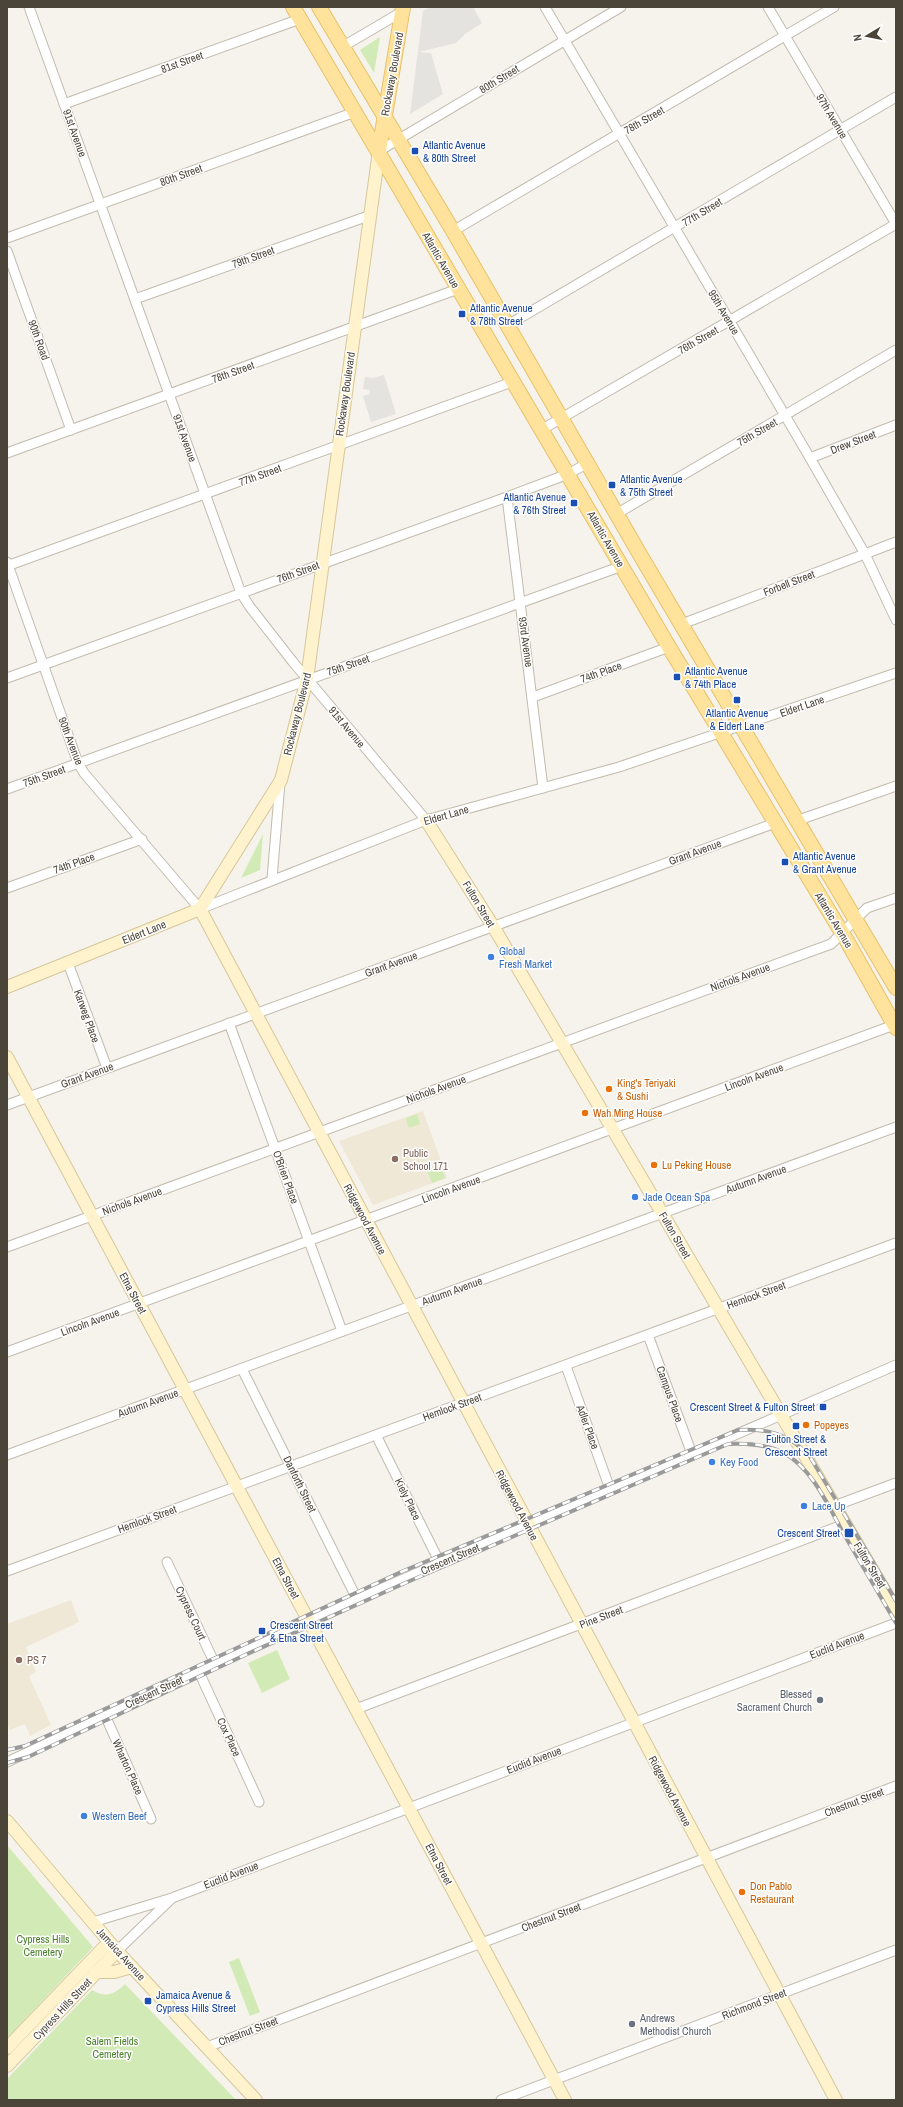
<svg xmlns="http://www.w3.org/2000/svg" width="903" height="2107" font-family="'Archivo Narrow',sans-serif">
  <style>
    .education { fill: #efe8d6 }
    .green { fill: #d2eab5 }
    .parking { fill: #e5e3e0 }
    .lines { fill: none; stroke-linecap: round; stroke-linejoin: round }
    .street-casing { stroke: #c2bbae; stroke-width: 11 }
    .secondary-casing { stroke: #d6c79b; stroke-width: 14 }
    .primary-casing { stroke: #e6c16a; stroke-width: 16 }
    .street { stroke: #fff; stroke-width: 9 }
    .secondary { stroke: #fff3cd; stroke-width: 12 }
    .primary { stroke: #ffe39c; stroke-width: 14 }
    .rail-casing { stroke: #9a9a9a; stroke-width: 4 }
    .rail { stroke: #fff; stroke-width: 2.5; stroke-dasharray: 8; stroke-linecap: butt }
    .transit-dot { fill: #1a4fb4; stroke: #fff; stroke-width: 1.5 }
    .shop-dot { fill: #3f7fe0; stroke: #fff; stroke-width: 1.5 }
    .food-dot { fill: #e8710a; stroke: #fff; stroke-width: 1.5 }
    .education-dot { fill: #8d6e63; stroke: #fff; stroke-width: 1.5 }
    .worship-dot { fill: #6b7280; stroke: #fff; stroke-width: 1.5 }
    .labels { text-anchor: middle; stroke-width: 3; stroke-linejoin: round; paint-order: stroke }
    .street-label { font-size: 11px; fill: #4b4439; stroke: #fff }
    .transit-label { font-size: 11px; fill: #164399; stroke: #fff; text-anchor: start }
    .shop-label { font-size: 11px; fill: #366cbe; stroke: #fff; text-anchor: start }
    .food-label { font-size: 11px; fill: #c56008; stroke: #fff; text-anchor: start }
    .education-label { font-size: 11px; fill: #785e54; stroke: #fff; text-anchor: start }
    .worship-label { font-size: 11px; fill: #5b616d; stroke: #fff; text-anchor: end }
    .park-label { font-size: 11px; fill: #4a7f2a; stroke: #fff }
  </style>
  <rect width="100%" height="100%" fill="#f6f3ec"/>
  <g class="education">
    <polygon points="423,1111 447,1178 373,1205 339,1141"/>
    <polygon points="71,1600 79,1622 26,1647 36,1672 29,1676 51,1725 30,1736 25,1724 10,1730 7,1723 7,1624"/>
  </g>
  <g class="green">
    <polygon points="380,37 374,73 360,50"/>
    <polygon points="263,834 260,870 241,878"/>
    <polygon points="417,1114 420,1124 409,1128 406,1118"/>
    <polygon points="440,1165 445,1178 432,1183 427,1170"/>
    <polygon points="277,1650 290,1679 262,1693 248,1663"/>
    <polygon points="7,1845 93,1947 7,2038"/>
    <polygon points="239,1958 260,2012 250,2016 229,1962"/>
    <path d="M125 1984 236 2100H7V2079L92 1990C106 1998 114 1995 125 1984Z"/>
  </g>
  <g class="parking">
    <polygon points="431,7 473,7 482,23 465,34 456,43 419,52 431,53 443,94 410,114 423,11"/>
    <polygon points="384,375 396,414 371,422 363,396 370,394 369,390 363,389 365,377 373,378"/>
  </g>
  <g class="lines">
    <defs>
      <g id="street">
        <polyline points="29,7 241,593 250,607 293,662 426,820"/>
        <polyline points="545,7 810,458 865,554 896,620"/>
        <polyline points="768,7 896,224"/>
        <polyline points="342,47 405,10"/>
        <polyline points="64,104 300,19"/>
        <polyline points="379,151 621,7"/>
        <polyline points="453,231 834,7"/>
        <polyline points="7,238 355,112"/>
        <polyline points="7,251 71,430"/>
        <polyline points="135,299 371,215"/>
        <polyline points="508,325 896,97"/>
        <polyline points="541,430 896,224"/>
        <polyline points="7,453 458,289"/>
        <polyline points="810,458 896,425"/>
        <polyline points="507,497 543,788"/>
        <polyline points="618,513 896,350"/>
        <polyline points="7,562 78,763 84,773 200,909 426,820 619,767 896,673"/>
        <polyline points="7,566 512,382"/>
        <polyline points="682,624 896,542"/>
        <polyline points="7,678 507,497 568,474 588,463"/>
        <polyline points="533,697 669,647"/>
        <polyline points="7,789 622,566"/>
        <polyline points="796,821 896,786"/>
        <polyline points="272,879 280,783"/>
        <polyline points="7,888 142,839"/>
        <polyline points="68,963 107,1068"/>
        <polyline points="229,1023 342,1331"/>
        <polyline points="7,1105 775,823"/>
        <polyline points="7,1247 831,944 867,908 896,898"/>
        <polyline points="648,1335 692,1454"/>
        <polyline points="7,1352 894,1025"/>
        <polyline points="566,1366 610,1489"/>
        <polyline points="242,1369 357,1599"/>
        <polyline points="376,1435 440,1563"/>
        <polyline points="7,1455 896,1127"/>
        <polyline points="834,1506 896,1483"/>
        <polyline points="167,1562 215,1664"/>
        <polyline points="7,1571 896,1243"/>
        <polyline points="199,1672 259,1802"/>
        <polyline points="356,1709 845,1524"/>
        <polyline points="105,1715 151,1819"/>
        <polyline points="7,1762 316,1617 896,1365"/>
        <polyline points="93,1922 172,1898 896,1623"/>
        <polyline points="117,1951 171,1899"/>
        <polyline points="207,2047 896,1786"/>
        <polyline points="501,2100 896,1950"/>
      </g>
      <g id="secondary">
        <polyline points="426,820 493,926 896,1610"/>
        <polyline points="200,909 836,2100"/>
        <polyline points="200,909 281,780 307,679 379,151"/>
        <polyline points="7,987 200,909"/>
        <polyline points="7,1057 565,2100"/>
        <polyline points="7,1821 117,1951 256,2100"/>
        <polyline points="96,1972 114,1972 132,1967"/>
        <polyline points="7,2048 109,1942"/>
        <polyline points="7,2066 117,1951"/>
      </g>
      <g id="primary">
        <polyline points="293,7 669,647 847,941 896,1028"/>
        <polyline points="319,7 453,231 642,558 896,988"/>
        <polyline points="379,151 403,7"/>
      </g>
    </defs>
    <use href="#street" class="street-casing"/>
    <use href="#secondary" class="secondary-casing"/>
    <use href="#primary" class="primary-casing"/>
    <use href="#street" class="street"/>
    <use href="#secondary" class="secondary"/>
    <use href="#primary" class="primary"/>
    <defs>
      <g id="rail">
        <path d="M7 1750 25 1746 401 1572 738 1430C767 1428 788 1434 809 1455L896 1601"/>
        <path d="M7 1763 28 1757 245 1655 405 1583 728 1444C747 1443 766 1444 784 1453 814 1470 829 1508 845 1536 862 1565 879 1594 896 1623"/>
      </g>
    </defs>
    <use href="#rail" class="rail-casing"/>
    <use href="#rail" class="rail"/>
  </g>
  <g class="transit-dot">
    <rect x="411" y="147" width="8" height="8" rx="2"/>
    <rect x="458" y="310" width="8" height="8" rx="2"/>
    <rect x="608" y="481" width="8" height="8" rx="2"/>
    <rect x="570" y="499" width="8" height="8" rx="2"/>
    <rect x="673" y="673" width="8" height="8" rx="2"/>
    <rect x="733" y="696" width="8" height="8" rx="2"/>
    <rect x="781" y="858" width="8" height="8" rx="2"/>
    <rect x="819" y="1403" width="8" height="8" rx="2"/>
    <rect x="792" y="1422" width="8" height="8" rx="2"/>
    <rect x="844" y="1528" width="10" height="10" rx="2"/>
    <rect x="258" y="1627" width="8" height="8" rx="2"/>
    <rect x="144" y="1997" width="8" height="8" rx="2"/>
  </g>
  <g class="shop-dot">
    <circle cx="491" cy="957" r="4"/>
    <circle cx="635" cy="1197" r="4"/>
    <circle cx="712" cy="1462" r="4"/>
    <circle cx="804" cy="1506" r="4"/>
    <circle cx="84" cy="1816" r="4"/>
  </g>
  <g class="food-dot">
    <circle cx="609" cy="1089" r="4"/>
    <circle cx="585" cy="1113" r="4"/>
    <circle cx="654" cy="1165" r="4"/>
    <circle cx="806" cy="1425" r="4"/>
    <circle cx="742" cy="1892" r="4"/>
  </g>
  <g class="education-dot">
    <circle cx="395" cy="1159" r="4"/>
    <circle cx="19" cy="1660" r="4"/>
  </g>
  <g class="worship-dot">
    <circle cx="820" cy="1700" r="4"/>
    <circle cx="632" cy="2024" r="4"/>
  </g>
  <g class="labels">
    <g class="street-label">
      <text transform="translate(182 62) rotate(-20)" y="4">81st Street</text>
      <text transform="translate(392 74) rotate(-80)" y="4">Rockaway Boulevard</text>
      <text transform="translate(499 79) rotate(-31)" y="4">80th Street</text>
      <text transform="translate(832 116) rotate(59)" y="4">97th Avenue</text>
      <text transform="translate(644 120) rotate(-30)" y="4">78th Street</text>
      <text transform="translate(75 133) rotate(70)" y="4">91st Avenue</text>
      <text transform="translate(181 175) rotate(-20)" y="4">80th Street</text>
      <text transform="translate(702 212) rotate(-31)" y="4">77th Street</text>
      <text transform="translate(253 257) rotate(-20)" y="4">79th Street</text>
      <text transform="translate(441 260) rotate(60)" y="4">Atlantic Avenue</text>
      <text transform="translate(724 312) rotate(59)" y="4">95th Avenue</text>
      <text transform="translate(39 340) rotate(70)" y="4">90th Road</text>
      <text transform="translate(698 340) rotate(-30)" y="4">76th Street</text>
      <text transform="translate(233 372) rotate(-20)" y="4">78th Street</text>
      <text transform="translate(345 394) rotate(-82)" y="4">Rockaway Boulevard</text>
      <text transform="translate(757 432) rotate(-30)" y="4">75th Street</text>
      <text transform="translate(185 438) rotate(70)" y="4">91st Avenue</text>
      <text transform="translate(853 442) rotate(-21)" y="4">Drew Street</text>
      <text transform="translate(260 475) rotate(-20)" y="4">77th Street</text>
      <text transform="translate(606 539) rotate(60)" y="4">Atlantic Avenue</text>
      <text transform="translate(298 572) rotate(-20)" y="4">76th Street</text>
      <text transform="translate(789 583) rotate(-21)" y="4">Forbell Street</text>
      <text transform="translate(526 642) rotate(82)" y="4">93rd Avenue</text>
      <text transform="translate(348 665) rotate(-19)" y="4">75th Street</text>
      <text transform="translate(601 672) rotate(-20)" y="4">74th Place</text>
      <text transform="translate(802 706) rotate(-19)" y="4">Eldert Lane</text>
      <text transform="translate(297 714) rotate(-76)" y="4">Rockaway Boulevard</text>
      <text transform="translate(347 727) rotate(50)" y="4">91st Avenue</text>
      <text transform="translate(71 741) rotate(69)" y="4">90th Avenue</text>
      <text transform="translate(44 776) rotate(-20)" y="4">75th Street</text>
      <text transform="translate(446 815) rotate(-16)" y="4">Eldert Lane</text>
      <text transform="translate(695 852) rotate(-20)" y="4">Grant Avenue</text>
      <text transform="translate(74 863) rotate(-20)" y="4">74th Place</text>
      <text transform="translate(479 904) rotate(59)" y="4">Fulton Street</text>
      <text transform="translate(834 920) rotate(59)" y="4">Atlantic Avenue</text>
      <text transform="translate(144 932) rotate(-22)" y="4">Eldert Lane</text>
      <text transform="translate(391 964) rotate(-20)" y="4">Grant Avenue</text>
      <text transform="translate(740 977) rotate(-20)" y="4">Nichols Avenue</text>
      <text transform="translate(87 1016) rotate(70)" y="4">Karweg Place</text>
      <text transform="translate(87 1075) rotate(-20)" y="4">Grant Avenue</text>
      <text transform="translate(754 1077) rotate(-20)" y="4">Lincoln Avenue</text>
      <text transform="translate(436 1089) rotate(-20)" y="4">Nichols Avenue</text>
      <text transform="translate(286 1177) rotate(70)" y="4">O'Brien Place</text>
      <text transform="translate(756 1179) rotate(-20)" y="4">Autumn Avenue</text>
      <text transform="translate(451 1189) rotate(-20)" y="4">Lincoln Avenue</text>
      <text transform="translate(132 1201) rotate(-20)" y="4">Nichols Avenue</text>
      <text transform="translate(365 1219) rotate(62)" y="4">Ridgewood Avenue</text>
      <text transform="translate(675 1235) rotate(60)" y="4">Fulton Street</text>
      <text transform="translate(452 1291) rotate(-20)" y="4">Autumn Avenue</text>
      <text transform="translate(133 1293) rotate(62)" y="4">Etna Street</text>
      <text transform="translate(756 1295) rotate(-20)" y="4">Hemlock Street</text>
      <text transform="translate(90 1322) rotate(-20)" y="4">Lincoln Avenue</text>
      <text transform="translate(670 1394) rotate(70)" y="4">Campus Place</text>
      <text transform="translate(148 1403) rotate(-20)" y="4">Autumn Avenue</text>
      <text transform="translate(452 1407) rotate(-20)" y="4">Hemlock Street</text>
      <text transform="translate(588 1427) rotate(70)" y="4">Adler Place</text>
      <text transform="translate(300 1484) rotate(64)" y="4">Danforth Street</text>
      <text transform="translate(408 1499) rotate(64)" y="4">Kiely Place</text>
      <text transform="translate(517 1505) rotate(62)" y="4">Ridgewood Avenue</text>
      <text transform="translate(147 1519) rotate(-20)" y="4">Hemlock Street</text>
      <text transform="translate(450 1559) rotate(-23)" y="4">Crescent Street</text>
      <text transform="translate(870 1565) rotate(59)" y="4">Fulton Street</text>
      <text transform="translate(286 1578) rotate(62)" y="4">Etna Street</text>
      <text transform="translate(191 1613) rotate(65)" y="4">Cypress Court</text>
      <text transform="translate(601 1617) rotate(-21)" y="4">Pine Street</text>
      <text transform="translate(837 1645) rotate(-21)" y="4">Euclid Avenue</text>
      <text transform="translate(154 1692) rotate(-25)" y="4">Crescent Street</text>
      <text transform="translate(229 1737) rotate(65)" y="4">Cox Place</text>
      <text transform="translate(534 1760) rotate(-21)" y="4">Euclid Avenue</text>
      <text transform="translate(128 1767) rotate(66)" y="4">Wharton Place</text>
      <text transform="translate(670 1791) rotate(62)" y="4">Ridgewood Avenue</text>
      <text transform="translate(854 1802) rotate(-21)" y="4">Chestnut Street</text>
      <text transform="translate(439 1864) rotate(62)" y="4">Etna Street</text>
      <text transform="translate(231 1875) rotate(-21)" y="4">Euclid Avenue</text>
      <text transform="translate(551 1917) rotate(-21)" y="4">Chestnut Street</text>
      <text transform="translate(121 1954) rotate(48)" y="4">Jamaica Avenue</text>
      <text transform="translate(754 2004) rotate(-21)" y="4">Richmond Street</text>
      <text transform="translate(62 2009) rotate(-47)" y="4">Cypress Hills Street</text>
      <text transform="translate(248 2031) rotate(-21)" y="4">Chestnut Street</text>
    </g>
    <g class="transit-label">
      <text x="423" y="149">Atlantic Avenue<tspan x="423" dy="13">&amp; 80th Street</tspan></text>
      <text x="470" y="312">Atlantic Avenue<tspan x="470" dy="13">&amp; 78th Street</tspan></text>
      <text x="620" y="483">Atlantic Avenue<tspan x="620" dy="13">&amp; 75th Street</tspan></text>
      <text x="566" y="501" text-anchor="end">Atlantic Avenue<tspan x="566" dy="13">&amp; 76th Street</tspan></text>
      <text x="685" y="675">Atlantic Avenue<tspan x="685" dy="13">&amp; 74th Place</tspan></text>
      <text x="737" y="717" text-anchor="middle">Atlantic Avenue<tspan x="737" dy="13">&amp; Eldert Lane</tspan></text>
      <text x="793" y="860">Atlantic Avenue<tspan x="793" dy="13">&amp; Grant Avenue</tspan></text>
      <text x="815" y="1411" text-anchor="end">Crescent Street &amp; Fulton Street</text>
      <text x="796" y="1443" text-anchor="middle">Fulton Street &amp;<tspan x="796" dy="13">Crescent Street</tspan></text>
      <text x="840" y="1537" text-anchor="end">Crescent Street</text>
      <text x="270" y="1629">Crescent Street<tspan x="270" dy="13">&amp; Etna Street</tspan></text>
      <text x="156" y="1999">Jamaica Avenue &amp;<tspan x="156" dy="13">Cypress Hills Street</tspan></text>
    </g>
    <g class="shop-label">
      <text x="499" y="955">Global<tspan x="499" dy="13">Fresh Market</tspan></text>
      <text x="643" y="1201">Jade Ocean Spa</text>
      <text x="720" y="1466">Key Food</text>
      <text x="812" y="1510">Lace Up</text>
      <text x="92" y="1820">Western Beef</text>
    </g>
    <g class="food-label">
      <text x="617" y="1087">King's Teriyaki<tspan x="617" dy="13">&amp; Sushi</tspan></text>
      <text x="593" y="1117">Wah Ming House</text>
      <text x="662" y="1169">Lu Peking House</text>
      <text x="814" y="1429">Popeyes</text>
      <text x="750" y="1890">Don Pablo<tspan x="750" dy="13">Restaurant</tspan></text>
    </g>
    <g class="education-label">
      <text x="403" y="1157">Public<tspan x="403" dy="13">School 171</tspan></text>
      <text x="27" y="1664">PS 7</text>
    </g>
    <g class="worship-label">
      <text x="812" y="1698">Blessed<tspan x="812" dy="13">Sacrament Church</tspan></text>
      <text x="640" y="2022" text-anchor="start">Andrews<tspan x="640" dy="13">Methodist Church</tspan></text>
    </g>
    <g class="park-label">
      <text x="43" y="1943">Cypress Hills<tspan x="43" dy="13">Cemetery</tspan></text>
      <text x="112" y="2045">Salem Fields<tspan x="112" dy="13">Cemetery</tspan></text>
    </g>
  </g>
  <rect width="903" height="2107" fill="none" stroke="#4b4439" stroke-width="16"/>
  <g transform="translate(867 36) rotate(260)" stroke="#ffffff" stroke-width="3" paint-order="stroke">
  <path d="M0-3L7 15L0 10L-7 15Z" fill="#4b4439"/>
  <text y="-6" font-size="11" font-weight="bold" text-anchor="middle" fill="#4b4439">N</text>
  </g>
</svg>
